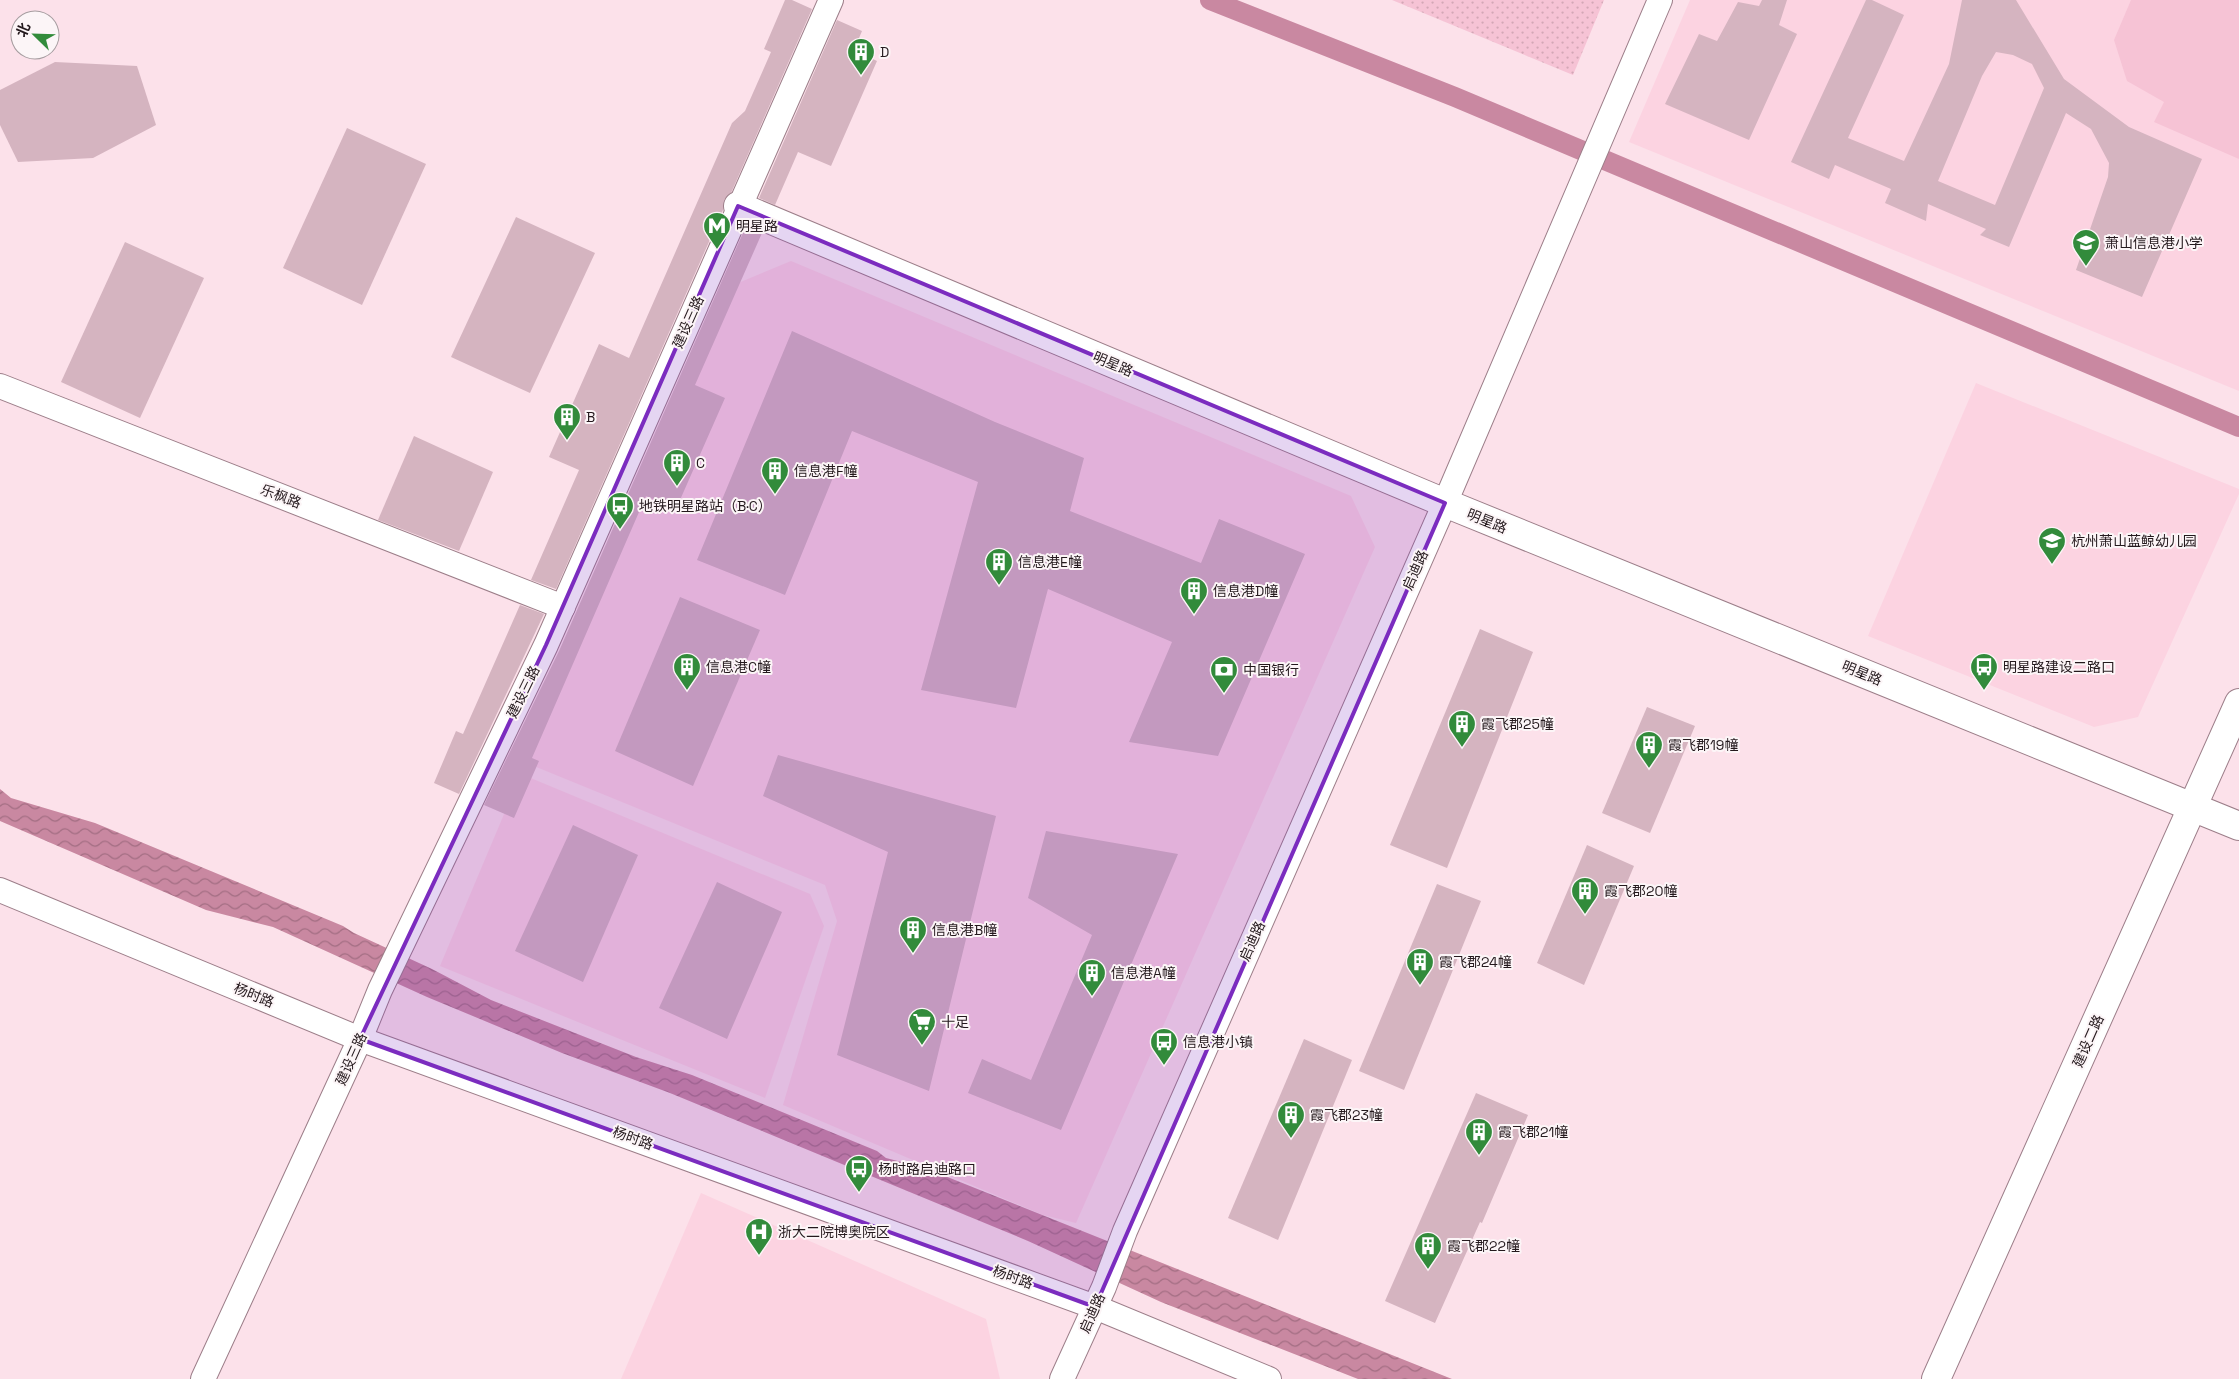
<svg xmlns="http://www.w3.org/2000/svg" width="2239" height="1379" font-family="'Space Grotesk','Noto Sans SC',sans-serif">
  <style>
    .built { fill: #fcd3e1 }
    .grass { fill: url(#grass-dots) }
    .garden { fill: #f6c3d5 }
    .water { fill: url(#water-waves) }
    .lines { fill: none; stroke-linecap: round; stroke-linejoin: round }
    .canal { stroke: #c988a1; stroke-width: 20 }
    .building { fill: #d5b4c0; fill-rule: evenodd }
    .minor-casing { stroke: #9c7e89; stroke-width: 26 }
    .major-casing { stroke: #9c7e89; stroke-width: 30 }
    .minor { stroke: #fff; stroke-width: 24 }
    .major { stroke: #fff; stroke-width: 28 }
    .marked { fill: #7b2cbf; fill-opacity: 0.2; stroke: #7b2cbf; stroke-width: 4; stroke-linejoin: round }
    .labels { text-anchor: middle; stroke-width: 4; stroke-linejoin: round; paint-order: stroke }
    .poi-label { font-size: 14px; fill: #24191d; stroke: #fcf5f7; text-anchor: start }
    .street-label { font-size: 14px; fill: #24191d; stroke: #fcf5f7 }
  </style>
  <defs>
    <pattern id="grass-dots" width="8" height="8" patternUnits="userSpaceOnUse" patternTransform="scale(1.25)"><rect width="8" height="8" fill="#f6c3d5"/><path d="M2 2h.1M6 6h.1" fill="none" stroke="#d3a7b6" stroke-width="1.8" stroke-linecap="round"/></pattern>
    <pattern id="water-waves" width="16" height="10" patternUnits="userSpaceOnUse" patternTransform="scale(1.25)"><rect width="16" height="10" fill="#c988a1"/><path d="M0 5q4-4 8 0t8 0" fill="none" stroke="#a36e83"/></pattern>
  </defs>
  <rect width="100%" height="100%" fill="#fce1ea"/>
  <g class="built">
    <polygon points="1690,0 2239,0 2239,391 1629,142"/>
    <polygon points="791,261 1351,496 1375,547 1076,1223 1043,1215 783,1105 837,921 825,885 524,762 731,286"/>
    <polygon points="1976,383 2239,489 2239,494 2138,717 2094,727 1868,636"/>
    <polygon points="521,774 810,894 824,926 765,1098 440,966"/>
    <polygon points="701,1193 986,1319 1000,1379 621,1379"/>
  </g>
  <polygon class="grass" points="1392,0 1604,0 1573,75"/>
  <polygon class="garden" points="2131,0 2239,0 2239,159 2154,122 2164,102 2127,81 2114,40"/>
  <polygon class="water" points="0,789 11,798 95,823 343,926 354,933 432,969 491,1000 636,1057 692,1075 877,1151 886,1158 925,1168 1452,1379 1358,1379 1161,1302 1028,1241 670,1093 562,1053 427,997 273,927 206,910 0,821"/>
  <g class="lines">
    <polyline class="canal" points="1210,0 1455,97 2239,427"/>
  </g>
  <g class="building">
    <polygon points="785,0 792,0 812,9 731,193 724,200 723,210 556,589 531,580 579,470 549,457 599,344 629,358 732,123 745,111 771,52 764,49"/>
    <polygon points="1762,0 1787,0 1779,25 1797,34 1749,140 1665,104 1699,34 1717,41 1738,2 1759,6"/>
    <path d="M1866 0H1872L1904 15 1848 138 1904 161 1949 64 1962 0H2016L2064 79 2129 127 2202 159 2142 297 2076 270 2108 177 2109 163 2091 129 2066 113 2009 247 1980 235 1986 229 1928 204 1926 221 1885 203 1891 189 1835 165 1829 179 1791 162ZM1996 52 2013 55 2032 64 2044 88 1995 205 1938 181 1982 76Z"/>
    <polygon points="837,20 862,31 854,50 877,61 831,166 798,152 775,205 759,198"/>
    <polygon points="55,62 137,66 156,125 93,158 18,162 0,125 0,90"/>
    <polygon points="347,128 426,164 362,305 283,268"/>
    <polygon points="516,217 595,253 530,393 451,357"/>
    <polygon points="746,226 762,233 695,385 725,398 676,509 646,496 532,758 539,761 514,818 484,805 559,651"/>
    <polygon points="125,242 204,278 140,418 61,382"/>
    <polygon points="792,331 995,422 1084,458 1070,511 1201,563 1219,519 1305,554 1218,756 1129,742 1172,642 1048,589 1016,708 921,690 978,482 852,431 785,595 697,560"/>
    <polygon points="414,436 493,472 459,551 378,520"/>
    <polygon points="680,597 760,630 693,786 615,751"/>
    <polygon points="520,605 544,614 459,794 434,783 456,731 463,734"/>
    <polygon points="1480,629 1533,652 1447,868 1390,845"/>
    <polygon points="1647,707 1695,726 1650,833 1602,813"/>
    <polygon points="778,755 996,816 929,1091 837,1055 888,852 763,796"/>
    <polygon points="573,825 638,855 583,982 515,951"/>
    <polygon points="1046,831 1178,854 1061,1130 968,1093 982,1059 1031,1080 1092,935 1028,898"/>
    <polygon points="1587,845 1634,866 1584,985 1537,963"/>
    <polygon points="717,882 782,912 727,1039 659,1008"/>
    <polygon points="1437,884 1481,901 1404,1090 1359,1071"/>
    <polygon points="1304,1039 1352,1060 1278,1240 1228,1218"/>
    <polygon points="1476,1093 1528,1115 1482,1223 1480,1222 1435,1323 1385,1301"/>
  </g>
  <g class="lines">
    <defs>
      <g id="minor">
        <polyline points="0,386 563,607"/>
        <polyline points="0,890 360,1039 1095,1307 1269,1379"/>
        <polyline points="203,1379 360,1039 380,990 546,645 831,0"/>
        <polyline points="1062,1379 1104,1287 1125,1231 1445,503 1660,0"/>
      </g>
      <g id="major">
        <polyline points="738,206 1445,503 2239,826"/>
        <polyline points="1936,1379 2239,703"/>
      </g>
    </defs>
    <use href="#minor" class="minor-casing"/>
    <use href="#major" class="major-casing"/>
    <use href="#minor" class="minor"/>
    <use href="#major" class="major"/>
  </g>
  <path class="marked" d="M738 206 1445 503 1095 1307 360 1039 546 645Z"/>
  <defs>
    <symbol id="building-pin" viewBox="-11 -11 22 30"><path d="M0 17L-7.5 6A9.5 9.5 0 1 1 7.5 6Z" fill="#328b3b" stroke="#fcf5f7"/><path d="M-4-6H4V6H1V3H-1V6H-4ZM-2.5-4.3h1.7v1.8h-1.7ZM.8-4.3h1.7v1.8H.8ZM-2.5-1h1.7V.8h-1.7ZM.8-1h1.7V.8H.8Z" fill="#fff"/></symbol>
    <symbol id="metro-pin" viewBox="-11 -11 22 30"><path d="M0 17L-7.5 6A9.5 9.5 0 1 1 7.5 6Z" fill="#328b3b" stroke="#fcf5f7"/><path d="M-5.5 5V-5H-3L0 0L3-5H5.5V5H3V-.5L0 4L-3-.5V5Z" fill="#fff"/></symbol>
    <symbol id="school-pin" viewBox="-11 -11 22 30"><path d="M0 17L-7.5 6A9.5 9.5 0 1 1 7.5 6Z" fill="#328b3b" stroke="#fcf5f7"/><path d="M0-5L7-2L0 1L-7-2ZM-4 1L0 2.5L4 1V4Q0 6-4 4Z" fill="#fff"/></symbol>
    <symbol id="bus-pin" viewBox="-11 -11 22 30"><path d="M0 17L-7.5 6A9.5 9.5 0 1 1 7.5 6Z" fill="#328b3b" stroke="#fcf5f7"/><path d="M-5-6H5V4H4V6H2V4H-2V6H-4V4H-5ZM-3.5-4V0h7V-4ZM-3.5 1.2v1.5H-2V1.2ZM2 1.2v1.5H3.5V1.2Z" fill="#fff"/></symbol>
    <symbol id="bank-pin" viewBox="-11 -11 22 30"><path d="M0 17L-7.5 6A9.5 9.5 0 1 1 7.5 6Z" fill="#328b3b" stroke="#fcf5f7"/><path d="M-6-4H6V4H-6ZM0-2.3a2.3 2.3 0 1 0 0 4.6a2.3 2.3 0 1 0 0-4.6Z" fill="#fff"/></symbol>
    <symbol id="supermarket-pin" viewBox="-11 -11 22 30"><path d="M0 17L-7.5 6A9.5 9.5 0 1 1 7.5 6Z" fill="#328b3b" stroke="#fcf5f7"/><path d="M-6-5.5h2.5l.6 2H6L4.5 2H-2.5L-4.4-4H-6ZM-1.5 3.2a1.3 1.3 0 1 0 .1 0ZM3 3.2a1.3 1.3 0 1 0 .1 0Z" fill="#fff"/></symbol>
    <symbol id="hospital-pin" viewBox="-11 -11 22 30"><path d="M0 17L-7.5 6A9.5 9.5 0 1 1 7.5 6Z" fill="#328b3b" stroke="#fcf5f7"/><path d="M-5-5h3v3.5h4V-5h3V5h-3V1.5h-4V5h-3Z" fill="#fff"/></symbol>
  </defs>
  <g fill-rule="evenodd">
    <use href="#building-pin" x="845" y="36" width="32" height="43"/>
    <use href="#metro-pin" x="701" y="210" width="32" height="43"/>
    <use href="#school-pin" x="2070" y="227" width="32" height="43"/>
    <use href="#building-pin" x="551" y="401" width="32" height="43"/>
    <use href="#building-pin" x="661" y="447" width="32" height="43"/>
    <use href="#building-pin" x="759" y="455" width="32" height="43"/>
    <use href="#bus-pin" x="604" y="490" width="32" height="43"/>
    <use href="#school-pin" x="2036" y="525" width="32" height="43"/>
    <use href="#building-pin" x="983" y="546" width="32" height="43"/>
    <use href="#building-pin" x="1178" y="575" width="32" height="43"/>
    <use href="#building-pin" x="671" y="651" width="32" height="43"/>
    <use href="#bus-pin" x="1968" y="651" width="32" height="43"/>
    <use href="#bank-pin" x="1208" y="654" width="32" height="43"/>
    <use href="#building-pin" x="1446" y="708" width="32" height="43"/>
    <use href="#building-pin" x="1633" y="729" width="32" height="43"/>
    <use href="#building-pin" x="1569" y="875" width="32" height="43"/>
    <use href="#building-pin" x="897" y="914" width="32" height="43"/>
    <use href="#building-pin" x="1404" y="946" width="32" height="43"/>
    <use href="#building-pin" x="1076" y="957" width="32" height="43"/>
    <use href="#supermarket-pin" x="906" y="1006" width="32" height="43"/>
    <use href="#bus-pin" x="1148" y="1026" width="32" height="43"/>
    <use href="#building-pin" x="1275" y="1099" width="32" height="43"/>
    <use href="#building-pin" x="1463" y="1116" width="32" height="43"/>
    <use href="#bus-pin" x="843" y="1153" width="32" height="43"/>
    <use href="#hospital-pin" x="743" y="1216" width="32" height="43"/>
    <use href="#building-pin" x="1412" y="1230" width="32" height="43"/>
  </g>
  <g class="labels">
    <g class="poi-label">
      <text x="880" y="57">D</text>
      <text x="736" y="231">明星路</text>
      <text x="2105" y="248">萧山信息港小学</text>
      <text x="586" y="422">B</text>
      <text x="696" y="468">C</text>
      <text x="794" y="476">信息港F幢</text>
      <text x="639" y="511">地铁明星路站（B·C）</text>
      <text x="2071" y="546">杭州萧山蓝鲸幼儿园</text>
      <text x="1018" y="567">信息港E幢</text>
      <text x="1213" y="596">信息港D幢</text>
      <text x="706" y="672">信息港C幢</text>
      <text x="2003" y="672">明星路建设二路口</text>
      <text x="1243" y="675">中国银行</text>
      <text x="1481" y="729">霞飞郡25幢</text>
      <text x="1668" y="750">霞飞郡19幢</text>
      <text x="1604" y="896">霞飞郡20幢</text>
      <text x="932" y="935">信息港B幢</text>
      <text x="1439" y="967">霞飞郡24幢</text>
      <text x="1111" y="978">信息港A幢</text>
      <text x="941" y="1027">十足</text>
      <text x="1183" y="1047">信息港小镇</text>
      <text x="1310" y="1120">霞飞郡23幢</text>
      <text x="1498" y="1137">霞飞郡21幢</text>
      <text x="878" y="1174">杨时路启迪路口</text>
      <text x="778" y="1237">浙大二院博奥院区</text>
      <text x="1447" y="1251">霞飞郡22幢</text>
    </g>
    <g class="street-label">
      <text transform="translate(688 322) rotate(-66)" y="5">建设三路</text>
      <text transform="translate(1113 364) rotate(23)" y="5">明星路</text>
      <text transform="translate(281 496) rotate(21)" y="5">乐枫路</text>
      <text transform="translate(1487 521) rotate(22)" y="5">明星路</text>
      <text transform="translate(1415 570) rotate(-66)" y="5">启迪路</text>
      <text transform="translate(1862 673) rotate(22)" y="5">明星路</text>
      <text transform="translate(523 692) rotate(-64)" y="5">建设三路</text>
      <text transform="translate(1252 941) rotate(-66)" y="5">启迪路</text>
      <text transform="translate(254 995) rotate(22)" y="5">杨时路</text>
      <text transform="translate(2088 1041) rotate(-66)" y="5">建设二路</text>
      <text transform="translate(351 1059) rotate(-66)" y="5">建设三路</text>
      <text transform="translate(633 1138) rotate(20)" y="5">杨时路</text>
      <text transform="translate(1013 1277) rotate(20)" y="5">杨时路</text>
      <text transform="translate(1092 1313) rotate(-66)" y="5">启迪路</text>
    </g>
  </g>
  <g transform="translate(35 35) rotate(293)"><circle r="24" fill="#fcf5f7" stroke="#a69da0"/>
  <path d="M0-4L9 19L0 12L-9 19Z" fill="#328b3b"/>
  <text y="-8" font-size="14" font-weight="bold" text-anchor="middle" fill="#24191d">北</text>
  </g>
</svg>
